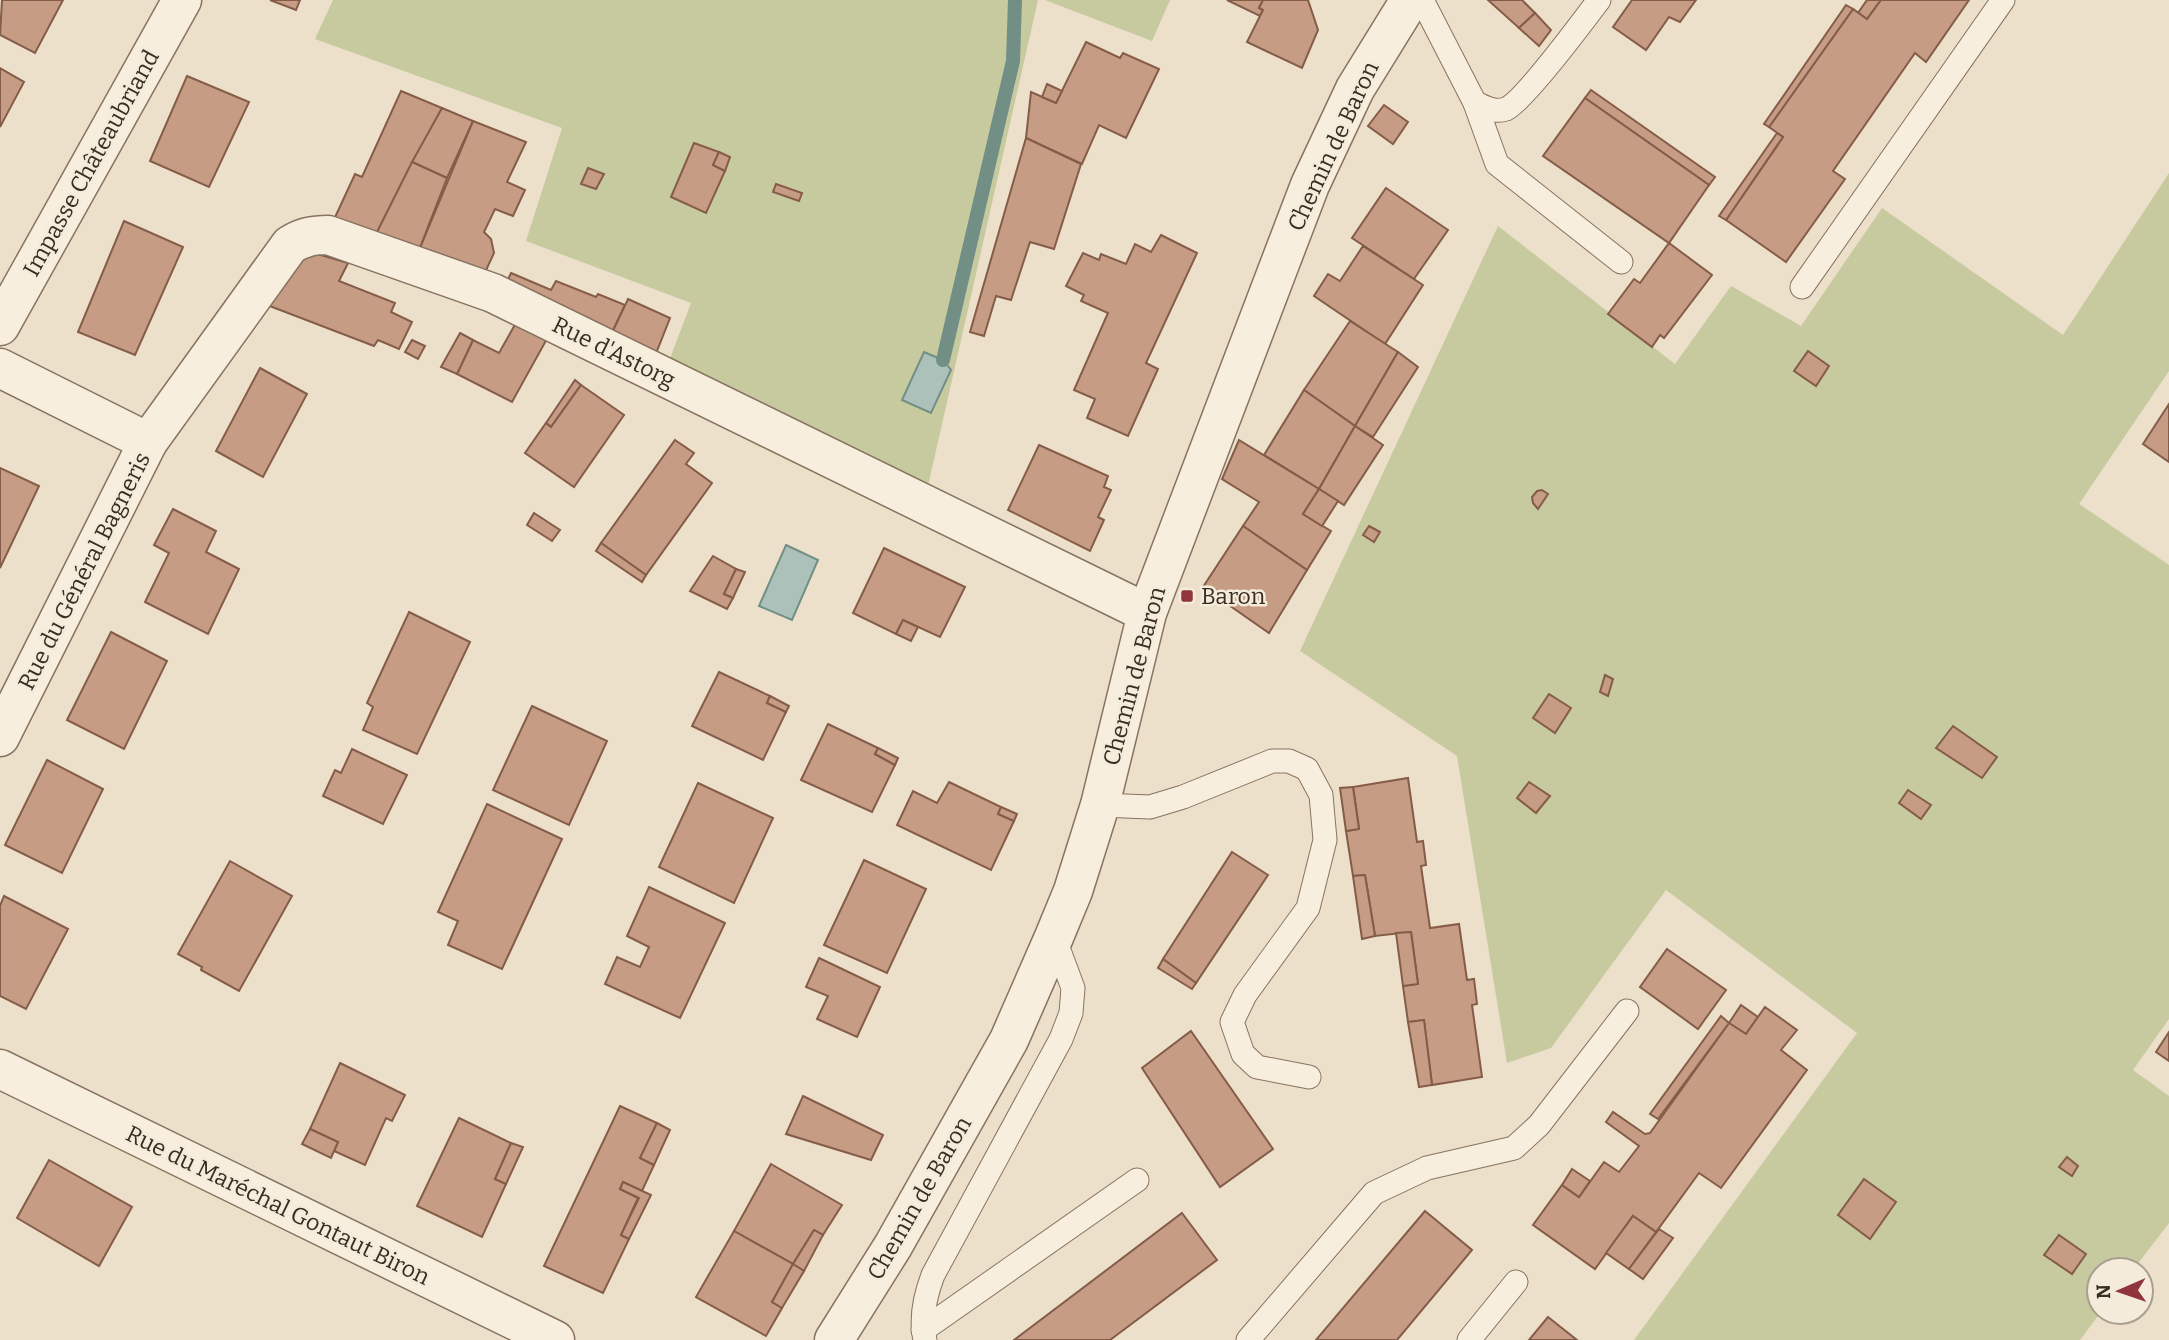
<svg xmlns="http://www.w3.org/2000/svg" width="2169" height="1340" font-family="Bitter,serif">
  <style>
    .green { fill: #c7c99f }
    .water { fill: #abc1b9; stroke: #728f86; stroke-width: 2 }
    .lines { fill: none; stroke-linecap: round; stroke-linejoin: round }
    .stream { stroke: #728f86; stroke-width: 14 }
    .building { fill: #c69c84; stroke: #855c48; stroke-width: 2 }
    .service-casing { stroke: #877360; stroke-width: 25 }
    .minor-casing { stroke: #877360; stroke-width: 41 }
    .service { stroke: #f7eede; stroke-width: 23 }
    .minor { stroke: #f7eede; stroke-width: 38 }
    .poi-dot { fill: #91353c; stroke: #f4ebda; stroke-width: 2.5 }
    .labels { text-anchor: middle; stroke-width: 5; stroke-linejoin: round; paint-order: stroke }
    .street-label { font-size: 23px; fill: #392c22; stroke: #f4ebda }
    .poi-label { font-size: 23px; fill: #392c22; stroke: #f4ebda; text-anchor: start }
  </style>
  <rect width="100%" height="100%" fill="#ece0cb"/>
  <g class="green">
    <polygon points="333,0 1038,0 928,486 669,361 691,303 526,241 562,128 315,39"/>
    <polygon points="1045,0 1170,0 1152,41"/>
    <polygon points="2169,173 2169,371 2079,504 2169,565 2169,1019 2133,1070 2169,1096 2169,1223 2133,1270 2099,1270 2099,1312 2101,1312 2080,1340 1634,1340 1857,1033 1666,890 1551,1048 1507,1063 1457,756 1300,651 1498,226 1675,364 1731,286 1801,326 1882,208 2063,335"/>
  </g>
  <g class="water">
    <polygon points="924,352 943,360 951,370 931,413 902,400"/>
    <polygon points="786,545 818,560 792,620 759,606"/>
  </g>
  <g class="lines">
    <polyline class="stream" points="943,360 1013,61 1015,0"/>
  </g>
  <g class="building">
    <polygon points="2,0 63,0 35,53 0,35"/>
    <polygon points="270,0 300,0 296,10"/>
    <polygon points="1227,0 1263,0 1259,8 1263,10 1260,16"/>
    <polygon points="1263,0 1308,0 1318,30 1302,68 1247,42 1263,10 1259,8"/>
    <polygon points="1488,0 1522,0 1535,13 1519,28"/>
    <polygon points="1632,0 1696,0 1680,22 1669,17 1646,50 1613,27"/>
    <polygon points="1867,0 1881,0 1867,19 1858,13"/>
    <polygon points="1881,0 1969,0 1926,62 1915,53 1833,171 1845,179 1786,262 1726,220 1783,137 1769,127 1853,9 1867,19"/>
    <polygon points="1846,5 1853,9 1769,127 1764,124"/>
    <polygon points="1535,13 1551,30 1539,46 1519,28"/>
    <polygon points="1086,42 1120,58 1123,53 1159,69 1126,138 1099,125 1082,164 1026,138 1031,92 1056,103"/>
    <polygon points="0,68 24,82 0,127"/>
    <polygon points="187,76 249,102 209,187 150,161"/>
    <polygon points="1047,84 1062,91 1056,103 1042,97"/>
    <polygon points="1591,90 1715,177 1709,185 1585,98"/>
    <polygon points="401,91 442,108 372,242 331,226 355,174 362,177"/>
    <polygon points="1585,98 1709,185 1669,243 1543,156"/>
    <polygon points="1384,105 1408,122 1393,144 1368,126"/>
    <polygon points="442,108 473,121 447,178 412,162"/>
    <polygon points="473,121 526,142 507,182 525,190 513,216 495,209 484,232 491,239 494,253 482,279 419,250"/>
    <polygon points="1777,133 1783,137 1726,220 1719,216"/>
    <polygon points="1026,138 1081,164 1054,249 1030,242 1011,300 996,296 984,336 970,332"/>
    <polygon points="694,143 719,152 713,165 725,171 706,213 671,197"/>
    <polygon points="719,152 730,157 725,171 713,165"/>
    <polygon points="412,162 447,178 419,250 372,242"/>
    <polygon points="588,168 604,174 596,189 581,184"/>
    <polygon points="776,184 802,193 799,201 773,192"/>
    <polygon points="1386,188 1448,230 1414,279 1352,238"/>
    <polygon points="124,221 183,247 135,355 78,332"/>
    <polygon points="1161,235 1197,253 1146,363 1158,369 1128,436 1087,418 1095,399 1074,390 1108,313 1081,301 1084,295 1066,286 1083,253 1099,260 1101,254 1126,264 1135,244 1151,252"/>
    <polygon points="1669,243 1712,275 1664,338 1660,335 1652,347 1608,314 1634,279 1640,283"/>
    <polygon points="1363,246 1423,285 1385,344 1314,296 1328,274 1340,281"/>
    <polygon points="304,250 348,263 339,281 395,303 391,312 412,322 399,349 378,340 374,346 267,305"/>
    <polygon points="511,273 551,290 556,281 596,297 598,294 625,305 610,337 504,288"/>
    <polygon points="628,299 670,318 655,356 610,337"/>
    <polygon points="517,321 548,337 512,402 457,374 473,340 499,353"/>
    <polygon points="1350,321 1398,352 1355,426 1304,390"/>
    <polygon points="460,333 473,340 457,374 441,367"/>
    <polygon points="412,340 425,346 418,359 405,352"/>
    <polygon points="1808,351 1829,366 1816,386 1794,371"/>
    <polygon points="1398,352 1418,367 1373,437 1355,426"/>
    <polygon points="260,368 307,394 263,477 216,451"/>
    <polygon points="575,380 581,385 551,427 546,423"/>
    <polygon points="581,385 624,415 574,487 525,453 546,423 551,427"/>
    <polygon points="1304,390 1355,426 1319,489 1264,455"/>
    <polygon points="2169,404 2169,462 2143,444"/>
    <polygon points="1355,426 1383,445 1344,505 1319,489"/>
    <polygon points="675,440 694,453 686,464 712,483 646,575 601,543"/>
    <polygon points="1239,440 1319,489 1303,514 1331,531 1307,570 1243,526 1259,502 1222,479"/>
    <polygon points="1039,445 1108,476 1104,487 1111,490 1098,517 1104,520 1090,551 1008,510"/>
    <polygon points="0,468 39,486 0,568"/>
    <polygon points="1319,489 1338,501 1322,526 1303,514"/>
    <polygon points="1542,490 1548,494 1538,509 1533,503 1532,497 1537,491"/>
    <polygon points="173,509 216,531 206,552 239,569 208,634 145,602 169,553 154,545"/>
    <polygon points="534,513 560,530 552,541 527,525"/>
    <polygon points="1243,526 1307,570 1269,633 1203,587"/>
    <polygon points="1369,526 1380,532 1374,542 1363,535"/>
    <polygon points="601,543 646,575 642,582 596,551"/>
    <polygon points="884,548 965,587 940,637 903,620 896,634 853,613"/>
    <polygon points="713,556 736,569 724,594 733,598 727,609 690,591"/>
    <polygon points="736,569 745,572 733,598 724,594"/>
    <polygon points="409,612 470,642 417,754 363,730 373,707 367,703"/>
    <polygon points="903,620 918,627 911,641 896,634"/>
    <polygon points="111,632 167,661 124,749 67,720"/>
    <polygon points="719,672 770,696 767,703 786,712 763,760 692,726"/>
    <polygon points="1605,675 1613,679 1608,696 1600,692"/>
    <polygon points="1549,694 1571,708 1555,733 1533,718"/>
    <polygon points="770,696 789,706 786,712 767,703"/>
    <polygon points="532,706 607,741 569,825 493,790"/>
    <polygon points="828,724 878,748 875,754 895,765 872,812 801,780"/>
    <polygon points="1953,726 1997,757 1982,778 1936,748"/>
    <polygon points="878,748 898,758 895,765 875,754"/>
    <polygon points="352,749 407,775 383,824 323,796 335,770 341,773"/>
    <polygon points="47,760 103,789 62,873 5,845"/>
    <polygon points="1408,778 1417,842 1423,841 1426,865 1421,866 1430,928 1459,924 1467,980 1474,979 1477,1004 1472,1005 1482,1077 1432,1085 1424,1020 1408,1022 1403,986 1418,984 1411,932 1375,936 1365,875 1353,876 1346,831 1359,829 1353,787"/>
    <polygon points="949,782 1001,807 998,814 1014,821 991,870 897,825 913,791 937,803"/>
    <polygon points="1529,782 1550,796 1536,813 1517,798"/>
    <polygon points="698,783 773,818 734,903 659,867"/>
    <polygon points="1353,787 1359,829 1346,831 1340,788"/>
    <polygon points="1908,790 1931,805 1921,819 1899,803"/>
    <polygon points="487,804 562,839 502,969 448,945 458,921 438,912"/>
    <polygon points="1001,807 1017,814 1014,821 998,814"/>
    <polygon points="1232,852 1268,875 1196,983 1163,959"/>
    <polygon points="864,860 926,889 887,973 824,945"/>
    <polygon points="230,861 292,896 239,991 201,970 202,967 178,954"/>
    <polygon points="1365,875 1375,936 1362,939 1353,876"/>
    <polygon points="649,887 725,923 680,1018 605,984 617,957 640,967 649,947 627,936"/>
    <polygon points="4,896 68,929 26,1009 0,996 0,906"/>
    <polygon points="1411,932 1418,984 1403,986 1396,933"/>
    <polygon points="1667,949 1726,990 1698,1029 1640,987"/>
    <polygon points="819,958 880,987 857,1037 817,1019 828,996 806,987"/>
    <polygon points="1163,959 1196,983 1192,989 1158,968"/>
    <polygon points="1741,1005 1758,1017 1746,1034 1729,1023"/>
    <polygon points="1765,1007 1797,1030 1781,1050 1807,1070 1721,1188 1699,1173 1656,1232 1633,1216 1595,1269 1533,1225 1562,1185 1579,1197 1604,1162 1619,1172 1639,1146 1606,1122 1613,1112 1645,1134 1650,1133 1729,1023 1746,1034"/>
    <polygon points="1721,1016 1729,1023 1658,1119 1650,1114"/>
    <polygon points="1424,1020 1432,1085 1419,1087 1408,1022"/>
    <polygon points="1191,1031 1273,1149 1220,1187 1142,1068"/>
    <polygon points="2169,1032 2169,1061 2156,1052"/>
    <polygon points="340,1063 405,1095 392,1121 386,1118 365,1165 334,1151 338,1142 310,1129"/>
    <polygon points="803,1096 883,1135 871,1160 786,1134"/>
    <polygon points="620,1106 657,1123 640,1158 654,1165 642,1191 623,1182 620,1189 638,1198 621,1235 629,1239 603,1293 544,1266"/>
    <polygon points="459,1118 511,1143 495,1179 506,1184 482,1237 417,1206"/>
    <polygon points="657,1123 670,1130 654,1165 640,1158"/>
    <polygon points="310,1129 338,1142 331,1158 302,1144"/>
    <polygon points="511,1143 523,1147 506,1184 495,1179"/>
    <polygon points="2067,1157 2078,1166 2072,1176 2059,1167"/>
    <polygon points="49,1160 132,1207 99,1266 17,1218"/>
    <polygon points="771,1164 842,1205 823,1235 814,1230 793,1264 734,1231"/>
    <polygon points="1572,1169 1590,1181 1579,1197 1562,1185"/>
    <polygon points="1864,1179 1896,1202 1870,1239 1838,1215"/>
    <polygon points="623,1182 651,1195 629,1239 621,1235 639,1198 620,1189"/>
    <polygon points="1425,1211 1472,1250 1397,1340 1316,1340"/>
    <polygon points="1182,1213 1217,1260 1110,1340 1014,1340"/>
    <polygon points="1633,1216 1656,1232 1629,1269 1606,1253"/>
    <polygon points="1659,1229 1673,1238 1643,1279 1629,1269"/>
    <polygon points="814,1230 823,1235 804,1271 793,1264"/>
    <polygon points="734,1231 793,1264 772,1302 782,1308 766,1336 696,1297"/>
    <polygon points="2059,1235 2086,1254 2072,1274 2044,1255"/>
    <polygon points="793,1264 804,1271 782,1308 772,1302"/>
    <polygon points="1548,1317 1577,1340 1529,1340"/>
  </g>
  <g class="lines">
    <defs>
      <g id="service">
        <polyline points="1422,0 1475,103 1497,164 1621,262"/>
        <path d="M1475 103C1485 107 1494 113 1506 109 1523 102 1584 20 1599 0"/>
        <polyline points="1802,287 2003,0"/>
        <polyline points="1100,805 1150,807 1183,797 1272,761 1289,761 1307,769 1321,795 1325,840 1308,908 1245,995 1232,1022 1243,1054 1257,1067 1309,1077"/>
        <polyline points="923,1330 1137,1180"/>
        <path d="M925 1340C920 1318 925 1296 933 1275L1061 1039 1071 1013 1073 988 1054 937"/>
        <polyline points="1248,1340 1374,1193 1427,1168 1514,1148 1539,1125 1627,1011"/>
        <polyline points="1469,1340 1516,1282"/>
      </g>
      <g id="minor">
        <polyline points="0,326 182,0"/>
        <polyline points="0,368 148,442"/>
        <path d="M0 737 148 442 290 245C303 237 313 235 328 235L493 293 1147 613"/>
        <polyline points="0,1069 555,1340"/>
        <polyline points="834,1340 893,1246 1009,1040 1054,937 1073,891 1100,805 1147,613 1276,274 1310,185 1355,89 1410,0"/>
      </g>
    </defs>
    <use href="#service" class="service-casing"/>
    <use href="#minor" class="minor-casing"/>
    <use href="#service" class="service"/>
    <use href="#minor" class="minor"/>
  </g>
  <rect class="poi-dot" x="1180" y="589" width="14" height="14" rx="3.5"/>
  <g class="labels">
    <g class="street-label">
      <text transform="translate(1333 146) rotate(-65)" y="8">Chemin de Baron</text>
      <text transform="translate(91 163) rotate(-61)" y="8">Impasse Châteaubriand</text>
      <text transform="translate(614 352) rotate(26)" y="8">Rue d'Astorg</text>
      <text transform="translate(84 571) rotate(-63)" y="8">Rue du Général Bagneris</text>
      <text transform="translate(1134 676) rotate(-75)" y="8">Chemin de Baron</text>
      <text transform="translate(919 1198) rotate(-60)" y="8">Chemin de Baron</text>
      <text transform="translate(278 1205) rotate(26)" y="8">Rue du Maréchal Gontaut Biron</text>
    </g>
    <g class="poi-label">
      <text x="1201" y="604">Baron</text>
    </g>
  </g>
  <g transform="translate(2120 1291) rotate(268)"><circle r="33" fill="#f4ebda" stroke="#a99f90" stroke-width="2"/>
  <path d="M0-5L12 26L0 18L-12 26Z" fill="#91353c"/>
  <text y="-10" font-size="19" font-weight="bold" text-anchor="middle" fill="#392c22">N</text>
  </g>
</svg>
